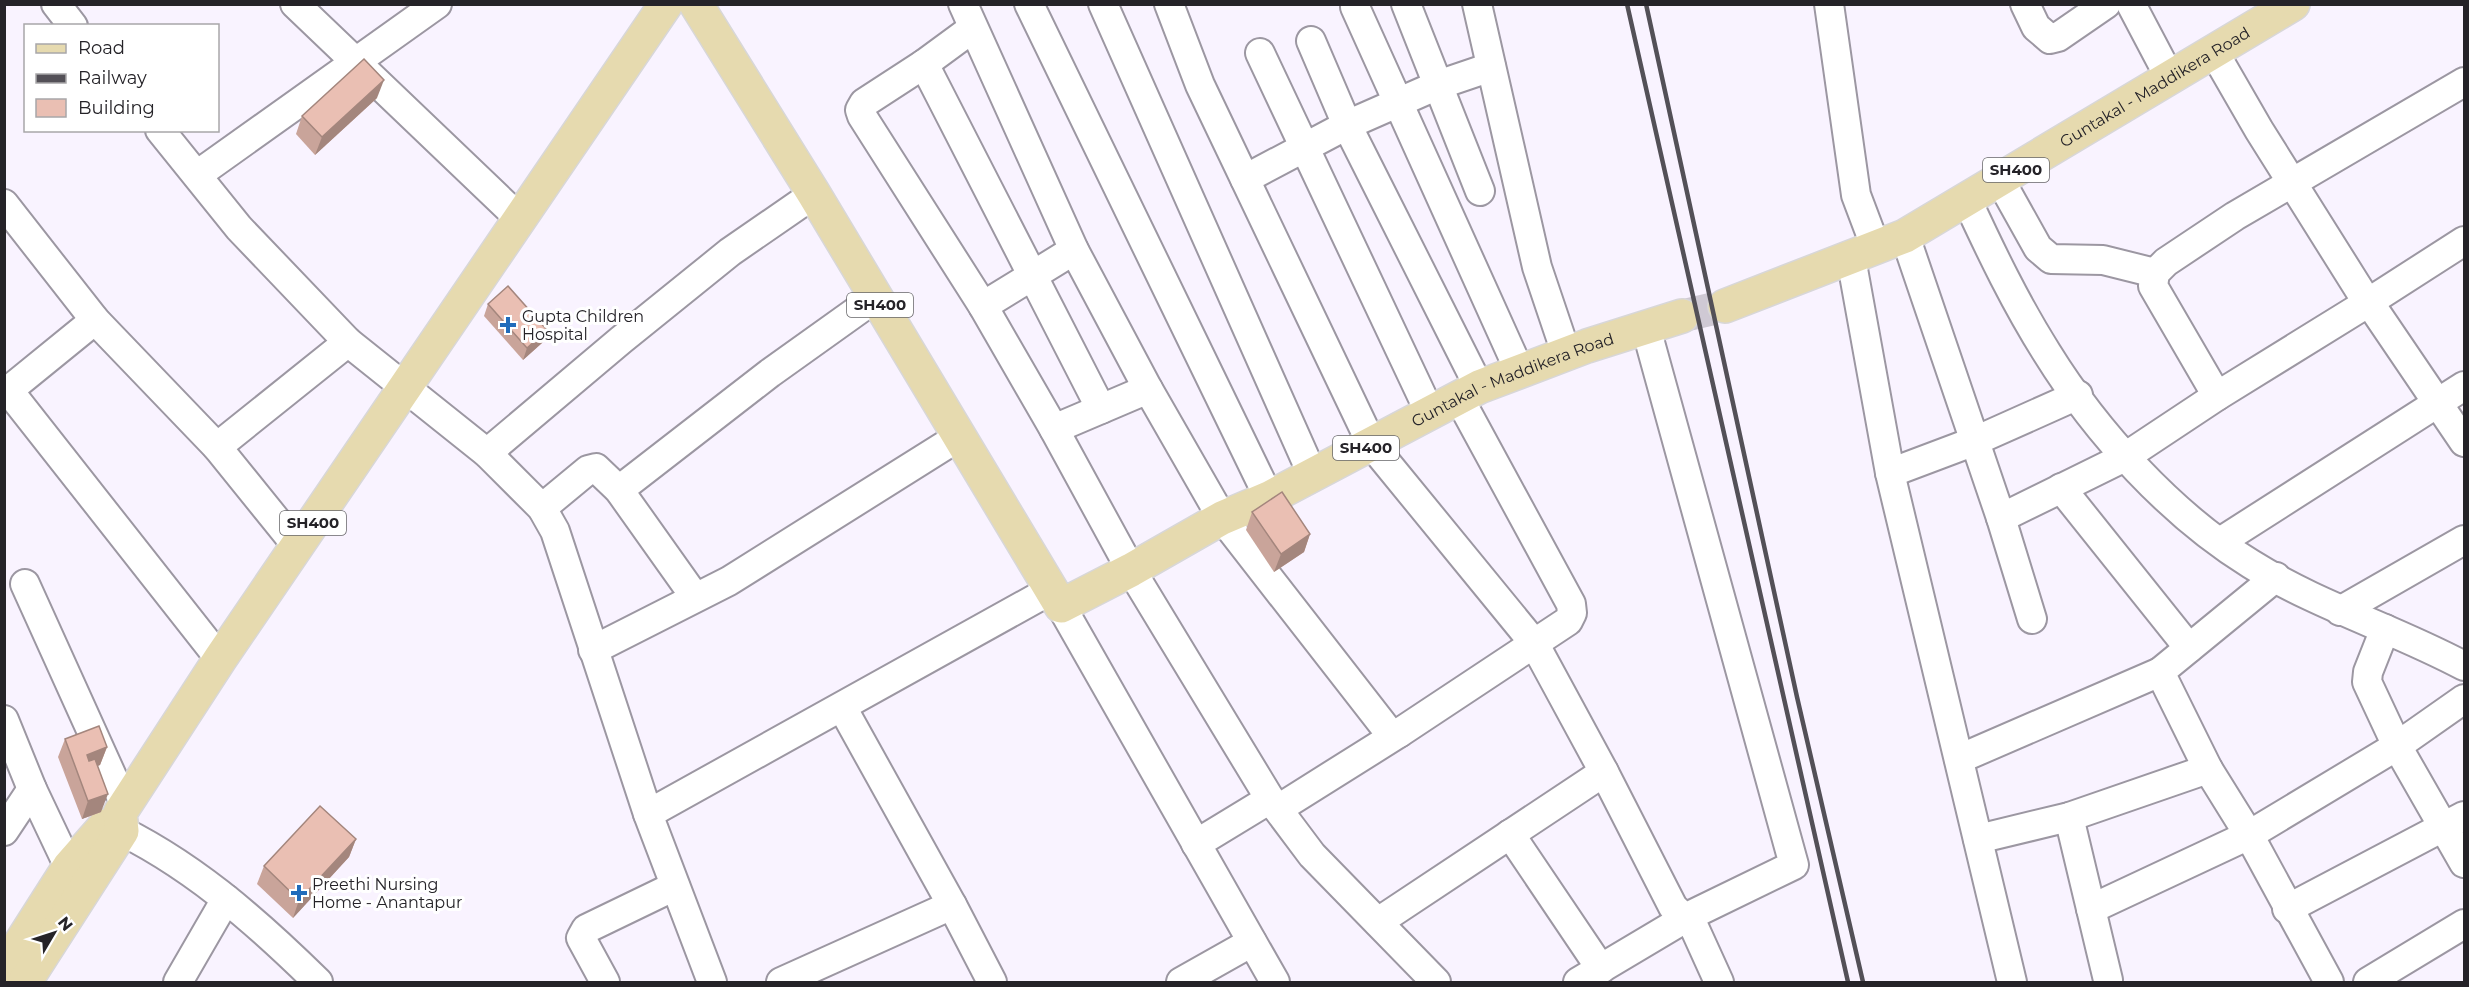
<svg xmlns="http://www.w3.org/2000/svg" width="2469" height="987" font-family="Montserrat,sans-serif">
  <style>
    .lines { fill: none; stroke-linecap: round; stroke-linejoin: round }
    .major-tunnel { stroke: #cfc9d4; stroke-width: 33; stroke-dasharray: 33 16; stroke-linecap: butt }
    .minor-casing { stroke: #9c97a2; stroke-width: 32 }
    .major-casing { stroke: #d8d7d8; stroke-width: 36 }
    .minor { stroke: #fff; stroke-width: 28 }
    .major { stroke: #e6daaf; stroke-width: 33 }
    .rail { stroke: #535057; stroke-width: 4.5 }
    .wall { fill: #c9a49a }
    .shaded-wall { fill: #a4867d }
    .building { fill: #eabfb3; stroke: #a4867d; stroke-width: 1.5 }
    .poi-dot { fill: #216cbb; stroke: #fff; stroke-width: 2 }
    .labels { text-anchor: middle; stroke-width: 6; stroke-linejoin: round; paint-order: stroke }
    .shield { fill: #fff; stroke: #666568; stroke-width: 1.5 }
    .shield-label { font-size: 15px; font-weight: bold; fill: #252328 }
    .street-label { font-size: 16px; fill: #252328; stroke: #fff }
    .poi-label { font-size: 16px; fill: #252328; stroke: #fff; text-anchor: start }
  </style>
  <rect width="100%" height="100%" fill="#f9f3ff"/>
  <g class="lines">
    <polyline class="major-tunnel" points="1682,316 1725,306"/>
    <defs>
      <g id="minor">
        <polyline points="56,4 73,26"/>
        <polyline points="295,4 520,219"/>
        <polyline points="963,4 1074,250 1148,389 1222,518 1388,731 1399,733 1568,621 1572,613 1571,604 1459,398"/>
        <polyline points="1029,4 1269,498"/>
        <polyline points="1103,4 1313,476"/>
        <polyline points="1169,4 1200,85 1372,445 1534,643 1604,772 1673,907 1680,914 1689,916 1794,865 1646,328"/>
        <polyline points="1406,4 1480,191"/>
        <polyline points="1477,4 1537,267 1566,353"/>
        <polyline points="1829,4 1856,195 1876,248"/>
        <polyline points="2025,4 2036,27 2050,39 2058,37 2106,4"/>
        <polyline points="2131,4 2170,78"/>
        <polyline points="1355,7 1519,370"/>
        <polyline points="973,28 924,64 864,103 860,110 862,116 983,306 1054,429 1131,570 1270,799 1312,855 1436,982"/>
        <polyline points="1311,41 1347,125 1479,387"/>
        <polyline points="2214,52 2259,130 2362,294 2369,302 2464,241"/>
        <polyline points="1260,53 1430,413"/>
        <polyline points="924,64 1101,409"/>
        <polyline points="160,130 239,228 348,342 487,453 542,508 555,531 648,814 712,982"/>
        <polyline points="197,175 437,4"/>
        <polyline points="1245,179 1347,125 1438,85 1491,67"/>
        <polyline points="2000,180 2038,248 2051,259 2103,260 2155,273"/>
        <path d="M1967 200C1991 252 2016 304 2047 353 2096 432 2171 515 2251 564 2318 606 2395 629 2464 666"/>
        <polyline points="4,204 95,320 217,447 297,546"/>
        <polyline points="1905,236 2001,518 2032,619"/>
        <polyline points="1851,258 1890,473 2012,982"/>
        <polyline points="983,306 1074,250"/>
        <polyline points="9,391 220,659"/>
        <polyline points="4,394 95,320"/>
        <polyline points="2217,396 2153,286 2155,273 2166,262 2235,216 2464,82"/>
        <polyline points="1054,429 1148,389"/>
        <polyline points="217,447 348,342"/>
        <polyline points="487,453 621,340 730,252 814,194"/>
        <polyline points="1890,473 1975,441 2078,395"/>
        <polyline points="2061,488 2189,648"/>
        <polyline points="619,490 770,373 875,298"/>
        <polyline points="542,508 588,470 596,468 619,490 695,597"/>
        <polyline points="2001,518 2125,457 2217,396 2369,302 2464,442"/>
        <polyline points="2220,542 2464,386"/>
        <polyline points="2276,577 2160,672 2208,769 2249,835 2329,982"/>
        <polyline points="25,584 125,805"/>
        <polyline points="1061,606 1275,982"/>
        <polyline points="2340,611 2464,540"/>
        <polyline points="2385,629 2368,672 2367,682 2397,746 2464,863"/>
        <polyline points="593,650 729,581 960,436"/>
        <polyline points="842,707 952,905 992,982"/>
        <polyline points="4,720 32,789 69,867"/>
        <polyline points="1959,759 2160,672"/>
        <polyline points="1278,809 1399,733"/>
        <polyline points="648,814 1051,590"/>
        <polyline points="2069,817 2108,980"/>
        <path d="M107 824C188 861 255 920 318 982"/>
        <polyline points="4,831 32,789"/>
        <polyline points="1510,834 1601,969"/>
        <polyline points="1978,839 2069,817 2208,769"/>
        <polyline points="1196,844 1270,799"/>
        <polyline points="2091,909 2249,835 2397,746 2464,699"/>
        <polyline points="2287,909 2464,816"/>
        <polyline points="1378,922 1604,772"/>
        <polyline points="178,982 226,899"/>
        <polyline points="605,982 581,938 586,929 675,886"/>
        <polyline points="781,982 952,905"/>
        <polyline points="1181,982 1252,942"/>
        <polyline points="1578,982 1689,916 1719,982"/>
        <polyline points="2368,982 2464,924"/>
      </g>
      <g id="major">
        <path id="s1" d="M696 4 814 194 1061 606 1131 570 1222 518 1269 498 1479 387 1587 346 1682 316"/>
        <path id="s2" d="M1725 306 1905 236 2293 4"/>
        <polyline points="4,969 69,867 105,826"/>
        <polyline points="25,982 122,831 120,813 220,659 666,4"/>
      </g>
    </defs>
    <use href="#minor" class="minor-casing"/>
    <use href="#major" class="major-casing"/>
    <use href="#minor" class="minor"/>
    <use href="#major" class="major"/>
    <g class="rail">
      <polyline points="1627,4 1848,982"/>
      <polyline points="1646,4 1797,697 1863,982"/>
    </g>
  </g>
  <g class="wall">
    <polygon points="377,98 315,155 296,134 302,116"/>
    <polygon points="488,304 547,330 542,343 523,360 484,316"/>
    <polygon points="1252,512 1310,534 1304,552 1274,572 1246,530"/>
    <polygon points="65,739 107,747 100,765 97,766 101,812 82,819 58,757"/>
    <polygon points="356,839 349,857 293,918 257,884 264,866"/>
  </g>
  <g class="shaded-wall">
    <polygon points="384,80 377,98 315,155 322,137"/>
    <polygon points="547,330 542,343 523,360 527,348"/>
    <polygon points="1310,534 1304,552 1274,572 1281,554"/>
    <polygon points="107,747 100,765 80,773 87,755"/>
    <polygon points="108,794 101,812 82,819 88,801"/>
    <polygon points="356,839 349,857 293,918 299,900"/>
  </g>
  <g class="building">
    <polygon points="364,59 384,80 322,137 302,116"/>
    <polygon points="508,286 547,330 527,348 488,304"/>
    <polygon points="1282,492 1310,534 1281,554 1252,512"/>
    <polygon points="99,726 107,747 87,755 89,761 95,759 108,794 88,801 65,739"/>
    <polygon points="320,806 356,839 299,900 264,866"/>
  </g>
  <g class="poi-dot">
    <path d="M505 316h6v6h6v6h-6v6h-6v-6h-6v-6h6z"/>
    <path d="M296 884h6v6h6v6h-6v6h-6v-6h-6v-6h6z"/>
  </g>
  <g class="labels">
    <g class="shield">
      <rect x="1983" y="158" width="66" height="24" rx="4.5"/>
      <rect x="847" y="293" width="66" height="24" rx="4.5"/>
      <rect x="1333" y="436" width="66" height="24" rx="4.5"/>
      <rect x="280" y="511" width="66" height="24" rx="4.5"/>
    </g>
    <g class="shield-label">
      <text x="2016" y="175">SH400</text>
      <text x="880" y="310">SH400</text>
      <text x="1366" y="453">SH400</text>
      <text x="313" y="528">SH400</text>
    </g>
    <g class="street-label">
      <text dy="6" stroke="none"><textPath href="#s2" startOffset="484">Guntakal - Maddikera Road</textPath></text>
      <text dy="6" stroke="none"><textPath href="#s1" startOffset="1210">Guntakal - Maddikera Road</textPath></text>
    </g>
    <g class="poi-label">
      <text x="522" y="322">Gupta Children<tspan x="522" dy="18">Hospital</tspan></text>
      <text x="312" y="890">Preethi Nursing<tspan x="312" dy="18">Home - Anantapur</tspan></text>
    </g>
  </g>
  <rect width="2469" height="987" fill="none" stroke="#252328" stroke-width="12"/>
  <rect x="24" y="24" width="195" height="108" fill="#ffffff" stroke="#a8a7a9" stroke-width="1.5"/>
  <rect x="36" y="44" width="30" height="9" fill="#e6daaf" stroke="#a8a7a9" stroke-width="1.5"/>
  <text x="78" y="54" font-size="18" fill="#252328">Road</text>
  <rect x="36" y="74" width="30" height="9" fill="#535057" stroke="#a8a7a9" stroke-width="1.5"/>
  <text x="78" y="84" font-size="18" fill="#252328">Railway</text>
  <rect x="36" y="99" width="30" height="18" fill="#eabfb3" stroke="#a8a7a9" stroke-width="1.5"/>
  <text x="78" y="114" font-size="18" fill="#252328">Building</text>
  <g transform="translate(54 933) rotate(51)" stroke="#ffffff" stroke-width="4.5" paint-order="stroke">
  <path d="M0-4.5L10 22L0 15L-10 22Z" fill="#252328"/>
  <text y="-9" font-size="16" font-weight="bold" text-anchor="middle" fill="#252328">N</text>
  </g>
</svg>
